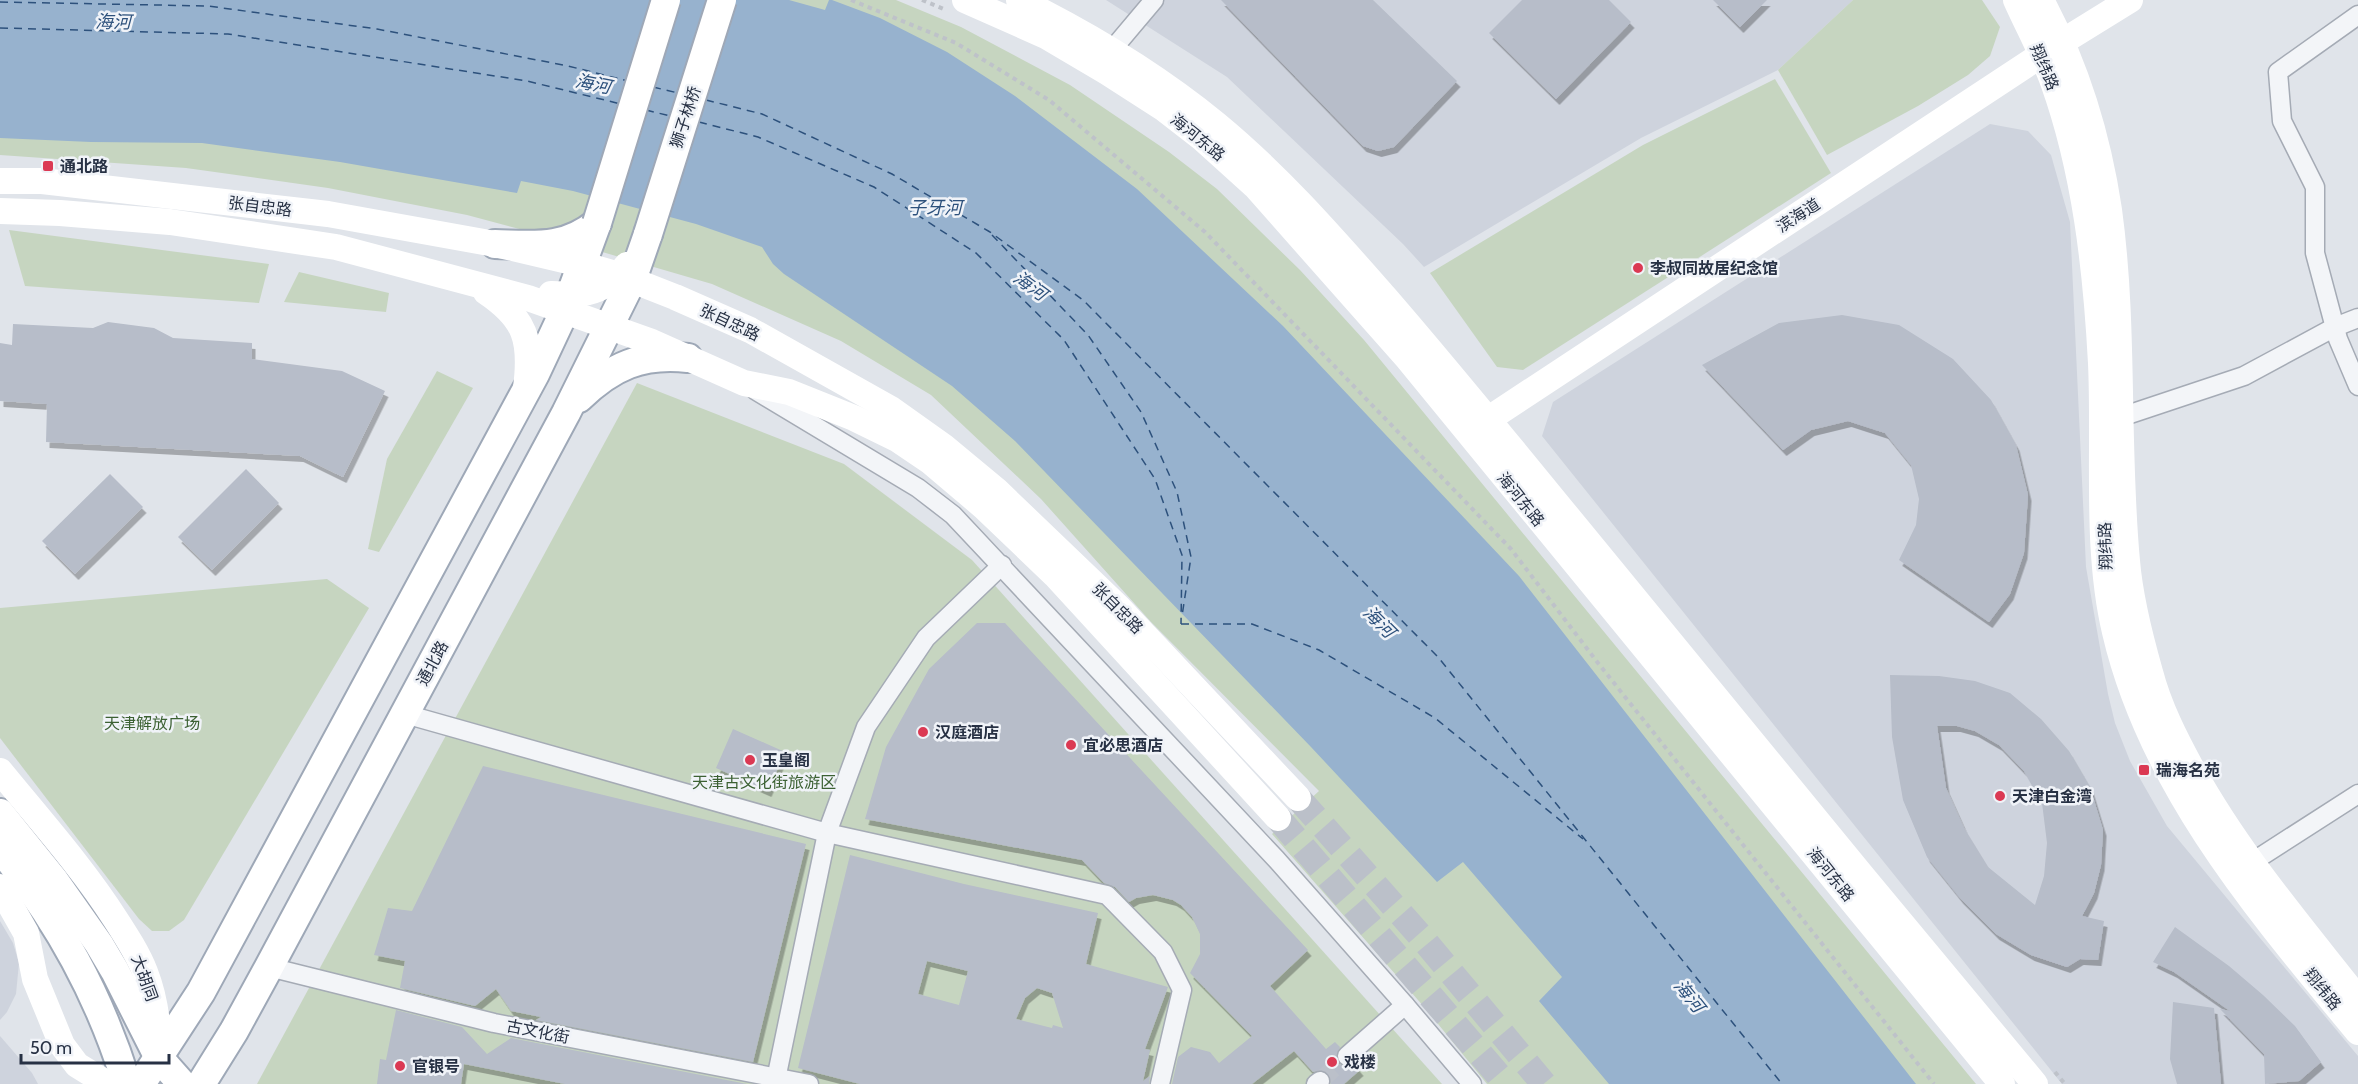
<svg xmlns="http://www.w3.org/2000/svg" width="2358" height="1084" font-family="Cabin,'Noto Sans SC',sans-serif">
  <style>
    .built { fill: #ced3dd }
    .green { fill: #c6d5c0 }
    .water { fill: #97b2ce }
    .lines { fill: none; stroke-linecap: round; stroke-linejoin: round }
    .ferry { stroke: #2d517c; stroke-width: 1.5; stroke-dasharray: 8 6; stroke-linecap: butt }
    .building { fill: #b7bdc9; fill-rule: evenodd; filter: url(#shadow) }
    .street-tunnel { stroke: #bbc0c9; stroke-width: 18; stroke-dasharray: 18 9; stroke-linecap: butt }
    .secondary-tunnel { stroke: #bbc0c9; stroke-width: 26; stroke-dasharray: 26 13; stroke-linecap: butt }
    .street-casing { stroke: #a5abb5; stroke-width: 21 }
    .primary-casing { stroke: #9ea8b7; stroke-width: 32 }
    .path { stroke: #bec2c9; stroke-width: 4; stroke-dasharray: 4.5 4.5; stroke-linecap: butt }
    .street { stroke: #f3f5f8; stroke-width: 18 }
    .secondary { stroke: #fff; stroke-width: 26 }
    .primary { stroke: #fff; stroke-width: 28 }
    .primary-bridge-casing { stroke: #9ea8b7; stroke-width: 32; stroke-linecap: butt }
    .primary-bridge { stroke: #fff; stroke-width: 28 }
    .poi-dot { fill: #db3953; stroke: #f0f3f8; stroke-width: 2 }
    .labels { text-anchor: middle; stroke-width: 5; stroke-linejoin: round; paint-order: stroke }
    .street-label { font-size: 16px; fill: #273144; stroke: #f0f3f8 }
    .poi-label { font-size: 16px; font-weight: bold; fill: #273144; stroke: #f0f3f8; text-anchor: start }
    .park-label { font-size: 16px; fill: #3c6133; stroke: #f0f3f8 }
    .water-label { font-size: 18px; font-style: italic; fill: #2d517c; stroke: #f0f3f8 }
  </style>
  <defs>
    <filter id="shadow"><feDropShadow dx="3.5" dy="6" stdDeviation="0" flood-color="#0004"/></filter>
  </defs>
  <rect width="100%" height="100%" fill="#e0e4ea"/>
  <g class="built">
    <polygon points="1106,0 1853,0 1778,70 1641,138 1424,267 1403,244 1227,77"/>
    <polygon points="1990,124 2028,131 2051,155 2070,222 2086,567 2108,694 2115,723 2130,761 2167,826 2358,1056 2358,1084 2062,1084 1542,436 1553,402"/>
    <polygon points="0,921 13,943 19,963 16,994 7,1012 0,1020"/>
    <polygon points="0,1036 32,1073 38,1084 0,1084"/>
  </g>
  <g class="green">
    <polygon points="0,0 896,0 961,27 1070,85 1169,152 1217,189 1300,270 1364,340 1976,1084 1487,1084 1425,1008 1272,834 1319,791 1151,622 1041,499 931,395 841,341 712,284 568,242 467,215 328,188 186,168 0,155"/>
    <polygon points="1853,0 1982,0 2000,27 1990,56 1968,75 1918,106 1827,155 1778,70"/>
    <polygon points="1775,79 1831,173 1523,370 1497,367 1430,273 1643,145"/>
    <polygon points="9,230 269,264 259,303 25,286"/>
    <polygon points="299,272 389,293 386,312 284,302"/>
    <polygon points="437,371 473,388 379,552 368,549 387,459"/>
    <polygon points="637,383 844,464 972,560 1442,1084 257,1084"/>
    <polygon points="327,579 369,608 184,920 169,931 152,931 139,919 0,738 0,608"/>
  </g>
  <polygon class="water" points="0,0 789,0 825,10 829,0 832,0 880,18 947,52 1015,96 1137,189 1283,326 1519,576 1916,1084 1609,1084 1539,1001 1562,977 1463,862 1437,882 1311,747 1015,441 952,386 784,274 773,264 762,247 696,224 573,191 521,181 517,193 340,162 202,143 91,142 0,138"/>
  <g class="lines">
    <g class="ferry">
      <polyline points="0,2 208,6 377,29 568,66 628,81"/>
      <polyline points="0,28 228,34 527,81 621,104"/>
      <polyline points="653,87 678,93"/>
      <polyline points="706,100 762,114 892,174 990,232 1083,300 1438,657 1782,1084"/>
      <polyline points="646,110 670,116"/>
      <polyline points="699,122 758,137 874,187 976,253 1064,340 1155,479 1182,555 1181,624"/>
      <polyline points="992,235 1088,335 1141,412 1177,492 1191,557 1182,616"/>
      <polyline points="1181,624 1252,624 1319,650 1435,718 1583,839"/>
    </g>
  </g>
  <g class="building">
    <polygon points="1221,0 1373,0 1457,81 1394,147 1378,151 1363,146"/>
    <polygon points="1522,0 1609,0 1631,22 1556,99 1489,33"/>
    <polygon points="1713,0 1767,0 1740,27"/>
    <polygon points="1842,315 1899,325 1953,359 1991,400 2016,445 2028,495 2024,553 2010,594 1989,622 1899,560 1916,525 1919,499 1911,465 1885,433 1848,421 1811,430 1783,450 1702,365 1779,323"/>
    <polygon points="108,322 154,328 173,338 252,343 252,359 342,371 385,391 343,477 300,456 46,442 47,404 0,401 0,343 12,345 13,324 93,328"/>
    <polygon points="246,469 279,503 212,570 178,537"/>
    <polygon points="110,474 143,507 75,574 42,541"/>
    <polygon points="977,623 1005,623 1308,950 1270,986 1326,1049 1335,1042 1340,1047 1336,1058 1339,1064 1349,1067 1355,1064 1360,1070 1344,1084 1331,1084 1329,1075 1324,1070 1313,1072 1294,1051 1252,1084 1172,1084 1178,1057 1191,1047 1210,1052 1219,1063 1252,1036 1190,973 1200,954 1200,934 1192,917 1181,905 1173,900 1153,895 1136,898 1129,902 1115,887 1104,883 1082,860 865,819 886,747 929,669"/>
    <path d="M1890 675 1939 676 1975 681 2010 693 2041 719 2069 751 2090 787 2103 830 2101 865 2094 893 2082 916 2104 921 2098 960 2080 959 2067 967 2031 955 1996 934 1960 898 1927 857 1903 800 1892 737ZM1937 726H1957L1975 731 1999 745 2024 771 2042 803 2047 843 2044 876 2035 905 1988 867 1964 828 1946 788Z"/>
    <polygon points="733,729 785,752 768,791 716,768"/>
    <polygon points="483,766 806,844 753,1062 536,1020 541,1017 511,1011 496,989 475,1006 400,988 405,961 374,955 388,908 412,911"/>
    <path d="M850 855 964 884 1098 913 1086 964 1168 987 1145 1049 1150 1050 1143 1081 1150 1076 1149 1084H860L798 1068ZM927 961 968 971 959 1005 918 994ZM1037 988 1052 993 1063 1028 1053 1025 1052 1028 1016 1019 1025 998Z"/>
    <polygon points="2175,927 2229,966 2263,995 2295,1026 2321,1062 2299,1081 2265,1084 2264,1054 2220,1009 2230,1011 2174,972 2153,962"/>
    <polygon points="2173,1002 2214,1008 2221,1084 2177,1084 2170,1059"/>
    <polygon points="396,1010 462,1027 487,1054 511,1038 747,1084 565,1084 464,1064 461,1084 377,1084 380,1059 386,1060"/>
  </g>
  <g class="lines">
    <polyline class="street-tunnel" points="1320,1081 1347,1056"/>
    <g class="secondary-tunnel">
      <polyline points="1298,798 1423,939 1544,1084"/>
      <polyline points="1278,818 1506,1084"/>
    </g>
    <defs>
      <g id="street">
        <polyline points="2358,15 2278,72 2282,121 2315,187 2315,253 2338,339 2358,386"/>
        <polyline points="1111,51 1154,0"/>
        <polyline points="755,390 918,488 953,515 1276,859 1405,1005 1472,1084"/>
        <polyline points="2111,418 2121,417 2244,376 2335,327 2358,318"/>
        <polyline points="405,714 827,833 866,727 926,638 1002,565"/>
        <polyline points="2243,868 2358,794"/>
        <polyline points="269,967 494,1023 809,1084"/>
        <polyline points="1347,1056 1405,1005"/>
        <polyline points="775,1084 827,833 1107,895 1163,952 1182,990 1160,1084"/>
        <polyline points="1316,1084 1320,1081"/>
      </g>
      <g id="primary">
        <path d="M495 244C534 245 564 250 597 223"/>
        <path d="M579 398C612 366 642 353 688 358"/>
        <polyline points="0,813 54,880 99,944 115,971 159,1058 182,1084"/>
        <path d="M0 848C59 922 99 994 127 1084"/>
        <polyline points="141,1084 201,992 535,374 565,310 597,223"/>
        <polyline points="201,1084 234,1031 269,967 566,413 632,280 648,234"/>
      </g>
    </defs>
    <use href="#street" class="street-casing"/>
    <use href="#primary" class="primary-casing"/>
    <g class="path">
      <polyline points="851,0 956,43 1049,100 1205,232 1511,549 1598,663 1934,1084"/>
      <polyline points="922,0 946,10"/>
      <polyline points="2055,1072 2065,1084"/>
    </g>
    <use href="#street" class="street"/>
    <g class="secondary">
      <polyline points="965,0 1046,36 1107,72 1163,108 1203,139 1255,186 1408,359 2002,1084"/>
      <path d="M1019 0C1088 34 1156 75 1216 124 1278 175 1331 236 1384 296 1456 379 1525 465 1595 550 1741 729 1887 907 2035 1084"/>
      <path d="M2016 0C2028 27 2043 54 2053 82 2085 171 2096 269 2101 363 2105 450 2095 548 2115 632 2151 787 2259 912 2358 1032"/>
      <path d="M2041 0C2076 65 2098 136 2109 210 2125 326 2116 444 2127 561 2130 598 2140 637 2150 672 2159 707 2176 740 2193 771 2239 854 2300 925 2358 999"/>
      <polyline points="0,181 42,181 328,214 495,244 581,264 619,275 675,297 750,330 891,409 943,446 996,490 1119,608 1298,798"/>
      <polyline points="0,211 60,213 170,222 336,247 528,298 652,342 744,383 789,392 854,418 897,439 931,462 984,507 1055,575 1278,818"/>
      <path d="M486 292C526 319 532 340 526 388"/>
      <path d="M551 294C584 296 605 293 627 265"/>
      <polyline points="1475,428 2041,55 2130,0"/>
      <path d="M0 771C40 820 82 867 116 920 127 937 138 954 145 972 156 1000 159 1029 159 1058"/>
      <polyline points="0,887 26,933 35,979 62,1045 77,1065 108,1084"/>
    </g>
    <use href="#primary" class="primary"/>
    <defs>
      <g id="primary-bridge">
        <polyline points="597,223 666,0"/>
        <polyline points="648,234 722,0"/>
      </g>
    </defs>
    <use href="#primary-bridge" class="primary-bridge-casing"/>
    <use href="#primary-bridge" class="primary-bridge"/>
  </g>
  <g class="poi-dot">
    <rect x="42" y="160" width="12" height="12" rx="3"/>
    <circle cx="1638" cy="268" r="6"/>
    <circle cx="923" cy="732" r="6"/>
    <circle cx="1071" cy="745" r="6"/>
    <circle cx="750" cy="760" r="6"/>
    <rect x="2138" y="764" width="12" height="12" rx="3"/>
    <circle cx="2000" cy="796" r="6"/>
    <circle cx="1332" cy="1062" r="6"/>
    <circle cx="400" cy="1066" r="6"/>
  </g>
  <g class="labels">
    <g class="street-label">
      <text transform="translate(2045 67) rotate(67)" y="6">翔纬路</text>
      <text transform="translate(685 117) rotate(-72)" y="6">狮子林桥</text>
      <text transform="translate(1198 137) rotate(39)" y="6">海河东路</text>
      <text transform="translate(260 206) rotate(7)" y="6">张自忠路</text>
      <text transform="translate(1798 215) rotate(-33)" y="6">滨海道</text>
      <text transform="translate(730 322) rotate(25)" y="6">张自忠路</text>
      <text transform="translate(1521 499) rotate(51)" y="6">海河东路</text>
      <text transform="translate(2105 546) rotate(-92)" y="6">翔纬路</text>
      <text transform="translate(1118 608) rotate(45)" y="6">张自忠路</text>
      <text transform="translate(432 663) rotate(-62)" y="6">通北路</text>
      <text transform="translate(1831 874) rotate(51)" y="6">海河东路</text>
      <text transform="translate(145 978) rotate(70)" y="6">大胡同</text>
      <text transform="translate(2323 989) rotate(51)" y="6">翔纬路</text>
      <text transform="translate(538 1031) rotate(11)" y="6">古文化街</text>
    </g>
    <g class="poi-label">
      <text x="60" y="172">通北路</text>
      <text x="1650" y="274">李叔同故居纪念馆</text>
      <text x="935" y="738">汉庭酒店</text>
      <text x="1083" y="751">宜必思酒店</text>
      <text x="762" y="766">玉皇阁</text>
      <text x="2156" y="776">瑞海名苑</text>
      <text x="2012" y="802">天津白金湾</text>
      <text x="1344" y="1068">戏楼</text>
      <text x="412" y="1072">官银号</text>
    </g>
    <g class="park-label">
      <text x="152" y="729">天津解放广场</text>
      <text x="764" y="788">天津古文化街旅游区</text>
    </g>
    <g class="water-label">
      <text transform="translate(113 22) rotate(1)" y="6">海河</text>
      <text transform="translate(593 84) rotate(11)" y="6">海河</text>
      <text x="935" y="214">子牙河</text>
      <text transform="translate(1030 286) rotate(36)" y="6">海河</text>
      <text transform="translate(1379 622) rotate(45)" y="6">海河</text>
      <text transform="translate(1689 996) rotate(51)" y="6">海河</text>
    </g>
  </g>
  <path d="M21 1054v9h148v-9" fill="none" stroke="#273144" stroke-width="3"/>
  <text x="30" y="1054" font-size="18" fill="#273144" stroke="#f0f3f8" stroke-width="4.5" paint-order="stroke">50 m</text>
</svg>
